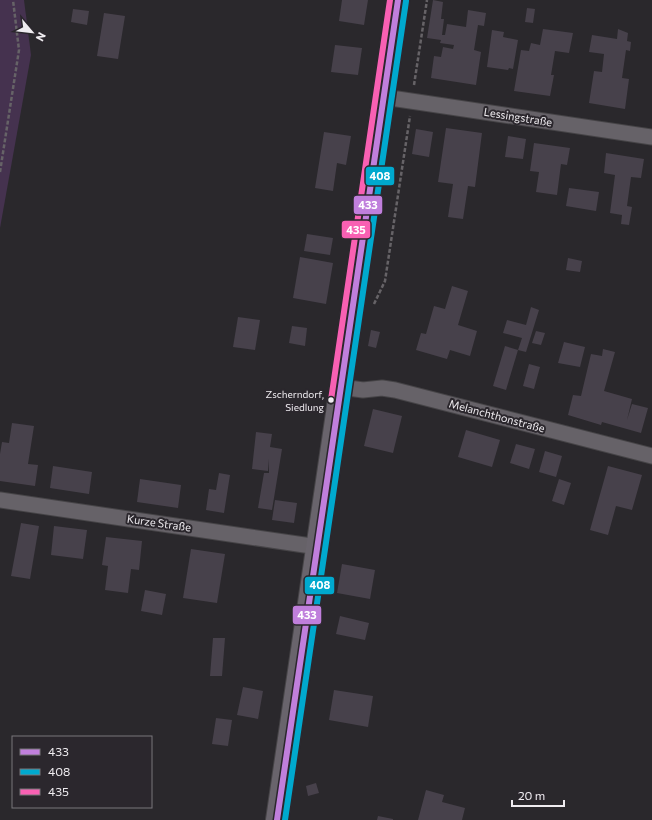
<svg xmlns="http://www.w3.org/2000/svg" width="652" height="820" font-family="Commissioner,sans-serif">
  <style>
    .green { fill: #45324f }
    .building { fill: #47414b }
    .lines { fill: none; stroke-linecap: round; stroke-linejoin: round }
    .street-casing { stroke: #464447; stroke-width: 17 }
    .secondary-casing { stroke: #464447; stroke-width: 24 }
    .path { stroke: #666367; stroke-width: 2.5; stroke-dasharray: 4 2; stroke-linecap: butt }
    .street { stroke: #666268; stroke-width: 15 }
    .secondary { stroke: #69646c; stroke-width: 22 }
    .bus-1-casing { stroke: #2b272d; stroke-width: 9 }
    .bus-2-casing { stroke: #2b272d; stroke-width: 9 }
    .bus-3-casing { stroke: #2b272d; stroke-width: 9 }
    .bus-1 { stroke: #c07fdc; stroke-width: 6 }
    .bus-2 { stroke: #00a9ce; stroke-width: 6 }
    .bus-3 { stroke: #f860b3; stroke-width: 6 }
    .bus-dot { fill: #efecf0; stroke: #2b272d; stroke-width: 1.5 }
    .labels { text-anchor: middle; stroke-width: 4; stroke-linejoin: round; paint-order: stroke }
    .bus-label { font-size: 10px; fill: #efecf0; stroke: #2b272d; text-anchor: end }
    .street-label { font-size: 11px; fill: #efecf0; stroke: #2b272d }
    .line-badge { stroke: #2b272d; stroke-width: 1.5 }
    .badge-label { font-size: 11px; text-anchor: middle; font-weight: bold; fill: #fff }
  </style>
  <rect width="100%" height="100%" fill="#2a282c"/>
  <polygon class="green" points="0,0 24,0 31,55 0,228"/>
  <g class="building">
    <polygon points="342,0 368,0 364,25 339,21"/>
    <polygon points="433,0 443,2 441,19 444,19 442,35 445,35 447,24 466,27 468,10 486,13 484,26 478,25 474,50 481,52 476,85 431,78 434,56 441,57 443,47 453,49 454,45 440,43 441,40 427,38"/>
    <polygon points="527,8 535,9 533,23 525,22"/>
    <polygon points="73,9 89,11 87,25 71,22"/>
    <polygon points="104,13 125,16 118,59 97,56"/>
    <polygon points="543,29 573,33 569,53 555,51 551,75 554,75 550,96 514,91 521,50 529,51 531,43 540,45"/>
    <polygon points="618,29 628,33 627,41 631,42 630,51 626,50 622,78 629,79 625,109 589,103 594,71 602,72 604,54 589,52 592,35 617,39"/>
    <polygon points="492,30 504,32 503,37 518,40 513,69 509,68 508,70 487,67"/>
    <polygon points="335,45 362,48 358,75 331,72"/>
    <polygon points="446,128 482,133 475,187 468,186 463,219 448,217 453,184 438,182"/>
    <polygon points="416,129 433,132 429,157 412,154"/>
    <polygon points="324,132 351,136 346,165 337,163 333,191 315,188"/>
    <polygon points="508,136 526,139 523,159 505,157"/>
    <polygon points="534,143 570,148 567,165 561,164 557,195 536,192 539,172 530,171"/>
    <polygon points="606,153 644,159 641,178 631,177 627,206 632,207 629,225 621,224 622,215 610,213 615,175 604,173"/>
    <polygon points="569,188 599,192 596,211 566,206"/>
    <polygon points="307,234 333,238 330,255 304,251"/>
    <polygon points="300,257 333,263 326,304 293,298"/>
    <polygon points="568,258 582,261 580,272 566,270"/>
    <polygon points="452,286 468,291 458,325 477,331 470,356 450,350 447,359 416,350 421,333 426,334 434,306 445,309"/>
    <polygon points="531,307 539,310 526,352 518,350 522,338 503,333 507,320 526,325"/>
    <polygon points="238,317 260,320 255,350 233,347"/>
    <polygon points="292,326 307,328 305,346 289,343"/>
    <polygon points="371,330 380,332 376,348 368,346"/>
    <polygon points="536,331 545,333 541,345 532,343"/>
    <polygon points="564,342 585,347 580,367 558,363"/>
    <polygon points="505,346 518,350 506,390 493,386"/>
    <polygon points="603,349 615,352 604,391 632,399 627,420 632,404 648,408 641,433 602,422 601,425 568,415 573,395 581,396 591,354 602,356"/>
    <polygon points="529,364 540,367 534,389 523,386"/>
    <polygon points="373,409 402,416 393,453 364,446"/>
    <polygon points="12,423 34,426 28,464 38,465 35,486 0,481 0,454 2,442 9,443"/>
    <polygon points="466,430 500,440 492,467 458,457"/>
    <polygon points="256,432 272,434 270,447 282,449 272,510 258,508 264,473 269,473 269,459 268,471 252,469"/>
    <polygon points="516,444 535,449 529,469 510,463"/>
    <polygon points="545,451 562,456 556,477 539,472"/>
    <polygon points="53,466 92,472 89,494 50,488"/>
    <polygon points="608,466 642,475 632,510 616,506 608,535 590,530"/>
    <polygon points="219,473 230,475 224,513 206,510 209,489 216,490"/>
    <polygon points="140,479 181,485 178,508 137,502"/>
    <polygon points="559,479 571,483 564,505 552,501"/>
    <polygon points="275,500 297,503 294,523 272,520"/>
    <polygon points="21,523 39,526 30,579 11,576"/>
    <polygon points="54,526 87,530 83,559 51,555"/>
    <polygon points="106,537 142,541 139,570 131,569 128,593 105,590 108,566 102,565"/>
    <polygon points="191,549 225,554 217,603 183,598"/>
    <polygon points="342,564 375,570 370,599 337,593"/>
    <polygon points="145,590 166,594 162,615 141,611"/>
    <polygon points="340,616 369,623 365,640 336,634"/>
    <polygon points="213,638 225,638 222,676 210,676"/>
    <polygon points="243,687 263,691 258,719 237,715"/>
    <polygon points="334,690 373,696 368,727 329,720"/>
    <polygon points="216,718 232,720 228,746 212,744"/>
    <polygon points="316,783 319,793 308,796 306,786"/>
    <polygon points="426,790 444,795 442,802 465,808 462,820 418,820"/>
    <polygon points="378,816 393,819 393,820 377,820"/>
  </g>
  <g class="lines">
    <defs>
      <g id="street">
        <polyline points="384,97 652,137"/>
        <polyline points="341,387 363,390 382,388 395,390 652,456"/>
        <polyline points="0,500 318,547"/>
      </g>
      <polyline id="secondary" points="277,820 398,0"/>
    </defs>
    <use href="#street" class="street-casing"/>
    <use href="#secondary" class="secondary-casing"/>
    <g class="path">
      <polyline points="414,85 427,0"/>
      <polyline points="0,172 19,50 13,0"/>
      <polyline points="374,304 385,281 410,116"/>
    </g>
    <use href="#street" class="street"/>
    <use href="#secondary" class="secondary"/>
    <defs>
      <polyline id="bus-1" points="277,820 398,0"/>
      <polyline id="bus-2" points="285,820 406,1"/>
      <polyline id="bus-3" points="331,400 390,0"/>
    </defs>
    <use href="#bus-1" class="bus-1-casing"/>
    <use href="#bus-2" class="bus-2-casing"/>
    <use href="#bus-3" class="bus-3-casing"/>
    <use href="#bus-1" class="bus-1"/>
    <use href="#bus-2" class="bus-2"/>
    <use href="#bus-3" class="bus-3"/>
  </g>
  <circle class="bus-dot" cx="331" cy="400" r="3.5"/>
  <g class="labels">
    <g class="bus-label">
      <text x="324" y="398">Zscherndorf,<tspan x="324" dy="13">Siedlung</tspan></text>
    </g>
    <g class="street-label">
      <text transform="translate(518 117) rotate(9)" y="4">Lessingstraße</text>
      <text transform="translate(497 416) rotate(15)" y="4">Melanchthonstraße</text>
      <text transform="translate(159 523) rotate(8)" y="4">Kurze Straße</text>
    </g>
  </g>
  <g class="line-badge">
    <rect x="365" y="166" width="30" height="20" rx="4" fill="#00a9ce"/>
    <rect x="353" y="195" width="30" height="20" rx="4" fill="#c07fdc"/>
    <rect x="341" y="220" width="30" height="19" rx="4" fill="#f860b3"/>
    <rect x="304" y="576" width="31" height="19" rx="4" fill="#00a9ce"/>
    <rect x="292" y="605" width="30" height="20" rx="4" fill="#c07fdc"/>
  </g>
  <g class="badge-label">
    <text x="380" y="180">408</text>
    <text x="368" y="209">433</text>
    <text x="356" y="234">435</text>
    <text x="320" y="589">408</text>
    <text x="307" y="619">433</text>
  </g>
  <rect x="12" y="736" width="140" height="72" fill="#2b272d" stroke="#79767b"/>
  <rect x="20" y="749" width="20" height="6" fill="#c07fdc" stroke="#79767b"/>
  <text x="48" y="756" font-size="12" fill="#efecf0">433</text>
  <rect x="20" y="769" width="20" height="6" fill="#00a9ce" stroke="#79767b"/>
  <text x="48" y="776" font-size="12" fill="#efecf0">408</text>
  <rect x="20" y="789" width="20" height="6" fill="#f860b3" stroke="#79767b"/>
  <text x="48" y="796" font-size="12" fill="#efecf0">435</text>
  <g transform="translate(32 32) rotate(118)" stroke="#2b272d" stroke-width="3" paint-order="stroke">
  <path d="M0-3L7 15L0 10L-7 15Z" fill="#efecf0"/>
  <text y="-6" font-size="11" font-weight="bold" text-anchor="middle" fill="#efecf0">N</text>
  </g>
  <path d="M512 800v6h52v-6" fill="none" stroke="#efecf0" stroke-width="2"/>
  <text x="518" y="800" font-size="12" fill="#efecf0" stroke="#2b272d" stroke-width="3" paint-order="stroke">20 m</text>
</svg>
